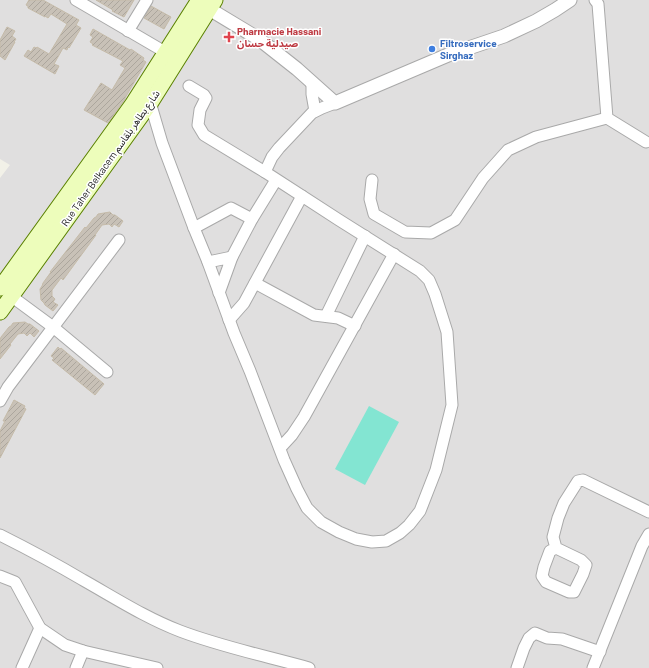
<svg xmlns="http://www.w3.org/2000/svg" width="649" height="668" font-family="Barlow,'Noto Sans Arabic',sans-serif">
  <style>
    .residential { fill: #e0dfdf }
    .pitch { fill: #83e5d2 }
    .building { fill: url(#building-hatch); stroke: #c5bba9 }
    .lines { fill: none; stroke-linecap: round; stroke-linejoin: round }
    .minor-casing { stroke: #a9a9a9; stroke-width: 13 }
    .tertiary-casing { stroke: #a9a9a9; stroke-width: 15 }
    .secondary-casing { stroke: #5a8100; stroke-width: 17 }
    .minor { stroke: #fff; stroke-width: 11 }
    .tertiary { stroke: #fff; stroke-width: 13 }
    .secondary { stroke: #edfdbb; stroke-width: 15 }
    .health-dot { fill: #e0444e; stroke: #fff; stroke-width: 1.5 }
    .shop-dot { fill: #3f7fe0; stroke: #fff; stroke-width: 1.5 }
    .labels { text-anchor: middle; stroke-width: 3; stroke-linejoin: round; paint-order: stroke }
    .health-label { font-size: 10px; font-weight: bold; fill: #be3a42; stroke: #fff; text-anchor: start }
    .shop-label { font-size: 10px; font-weight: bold; fill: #366cbe; stroke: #fff; text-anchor: start }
    .street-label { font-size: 10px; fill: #222; stroke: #fff }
  </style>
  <defs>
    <pattern id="building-hatch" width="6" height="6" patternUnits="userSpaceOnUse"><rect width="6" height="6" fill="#c8c1b7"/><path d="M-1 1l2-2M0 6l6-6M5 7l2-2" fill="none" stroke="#aca69d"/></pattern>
  </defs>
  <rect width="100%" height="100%" fill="#f2f1e8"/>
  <polygon class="residential" points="0,0 649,0 649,668 0,668 0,178 10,165 0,159"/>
  <polygon class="pitch" points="369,406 399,422 365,485 335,469"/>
  <g class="building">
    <polygon points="29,0 43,0 79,20 76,25 81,28 69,48 68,47 67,50 63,48 54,64 59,66 55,74 24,56 28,50 31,52 34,47 36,48 37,47 49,54 67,24 51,14 48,18 45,16 45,17 28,8 28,6 26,5"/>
    <polygon points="96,0 134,0 124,17 112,11 113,10"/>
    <polygon points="151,6 171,17 164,29 144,18"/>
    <polygon points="7,27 15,31 12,36 16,39 14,42 15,42 5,60 0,56 0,40"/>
    <polygon points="93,29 130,50 131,49 144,58 143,60 146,62 125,98 125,99 108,123 84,110 101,83 112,90 125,68 120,65 123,61 92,45 93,44 90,42 93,37 90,35"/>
    <polygon points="110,212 113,215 115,215 123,221 119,227 114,224 112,227 109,224 102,225 95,235 96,235 63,280 61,278 52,290 52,296 55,299 53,302 58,305 53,311 45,305 44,303 41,300 40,289 42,286 43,283 51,272 50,272 85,227 86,228 94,218 96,217 98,214"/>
    <polygon points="25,322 28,324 30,324 39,331 34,337 30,333 27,336 24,333 18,334 10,344 11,345 0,359 0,340 1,337 9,327 11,326 13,323"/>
    <polygon points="58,347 60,349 61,348 104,384 95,395 52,360 54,358 51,356"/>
    <polygon points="14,400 25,406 24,408 26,409 0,458 0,431 5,421 3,421"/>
  </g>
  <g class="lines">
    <defs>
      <g id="minor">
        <polyline points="76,0 165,52"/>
        <polyline points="595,0 598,4 607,118 646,142"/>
        <polyline points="128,31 147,0"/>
        <polyline points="312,83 312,94 315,111"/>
        <polyline points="189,86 204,95 206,98 200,110 198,125 204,135 265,172"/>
        <polyline points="151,102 152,109 162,143 194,228 208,262 234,333 250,371 284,460 297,489 307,508 321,522 339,532 356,539 372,542 386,541 400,533 409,525 420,511 436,470 452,405 447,332 435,294 429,280 420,271 339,220 265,172 272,157 279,148 312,113 322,108 335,103"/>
        <polyline points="372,180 370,199 374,214 405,232 431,233 455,220 483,178 508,150 536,137 607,118"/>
        <polyline points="194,228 231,208 252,219"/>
        <polyline points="232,257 252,219 276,180"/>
        <polyline points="208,262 232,257 219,293"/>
        <polyline points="255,283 314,315 338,318 355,326"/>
        <polyline points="11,296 53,327 107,372"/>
        <polyline points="326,316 365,236"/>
        <polyline points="229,320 244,303 302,196"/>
        <polyline points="0,401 8,387 119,240"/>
        <polyline points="280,448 292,435 304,417 394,254"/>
        <path d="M0 535C28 549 56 564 83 580 115 598 146 618 180 631 222 647 266 656 309 668"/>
        <polyline points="556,548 550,551 544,567 542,576 546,582 569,592 574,592 583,574 586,565 581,560 556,548 553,537 558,518 564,503 578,481 583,480 649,512"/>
        <polyline points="0,576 15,582 40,628 65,645 83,651 76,668"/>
        <polyline points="83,651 157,668"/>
        <polyline points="22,668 40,628"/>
        <polyline points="517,668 524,648 529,638 535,633 547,638 562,639 600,652"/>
        <polyline points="593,668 642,546 649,534"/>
      </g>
      <polyline id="tertiary" points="201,4 259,39 297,69 335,103 448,55 504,36 536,21 555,10 570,0"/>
      <g id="secondary">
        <polyline points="0,288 132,105 199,0"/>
        <polyline points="0,312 151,102 215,0"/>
      </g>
    </defs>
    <use href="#minor" class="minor-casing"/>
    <use href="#tertiary" class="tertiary-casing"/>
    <use href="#secondary" class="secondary-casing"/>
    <use href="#minor" class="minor"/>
    <use href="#tertiary" class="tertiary"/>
    <use href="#secondary" class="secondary"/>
  </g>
  <path class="health-dot" d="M227 31h4v4h4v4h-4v4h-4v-4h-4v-4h4z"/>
  <circle class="shop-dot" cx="432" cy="49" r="4"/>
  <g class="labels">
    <g class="health-label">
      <text x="237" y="35">Pharmacie Hassani<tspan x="237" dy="12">صيدلية حسان</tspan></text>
    </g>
    <g class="shop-label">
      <text x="440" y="47">Filtroservice<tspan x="440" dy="12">Sirghaz</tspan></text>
    </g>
    <g class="street-label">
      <text transform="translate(110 158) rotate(-55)" y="4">Rue Taher Belkacem شارع بطاهر بلقاسم</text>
    </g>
  </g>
</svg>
